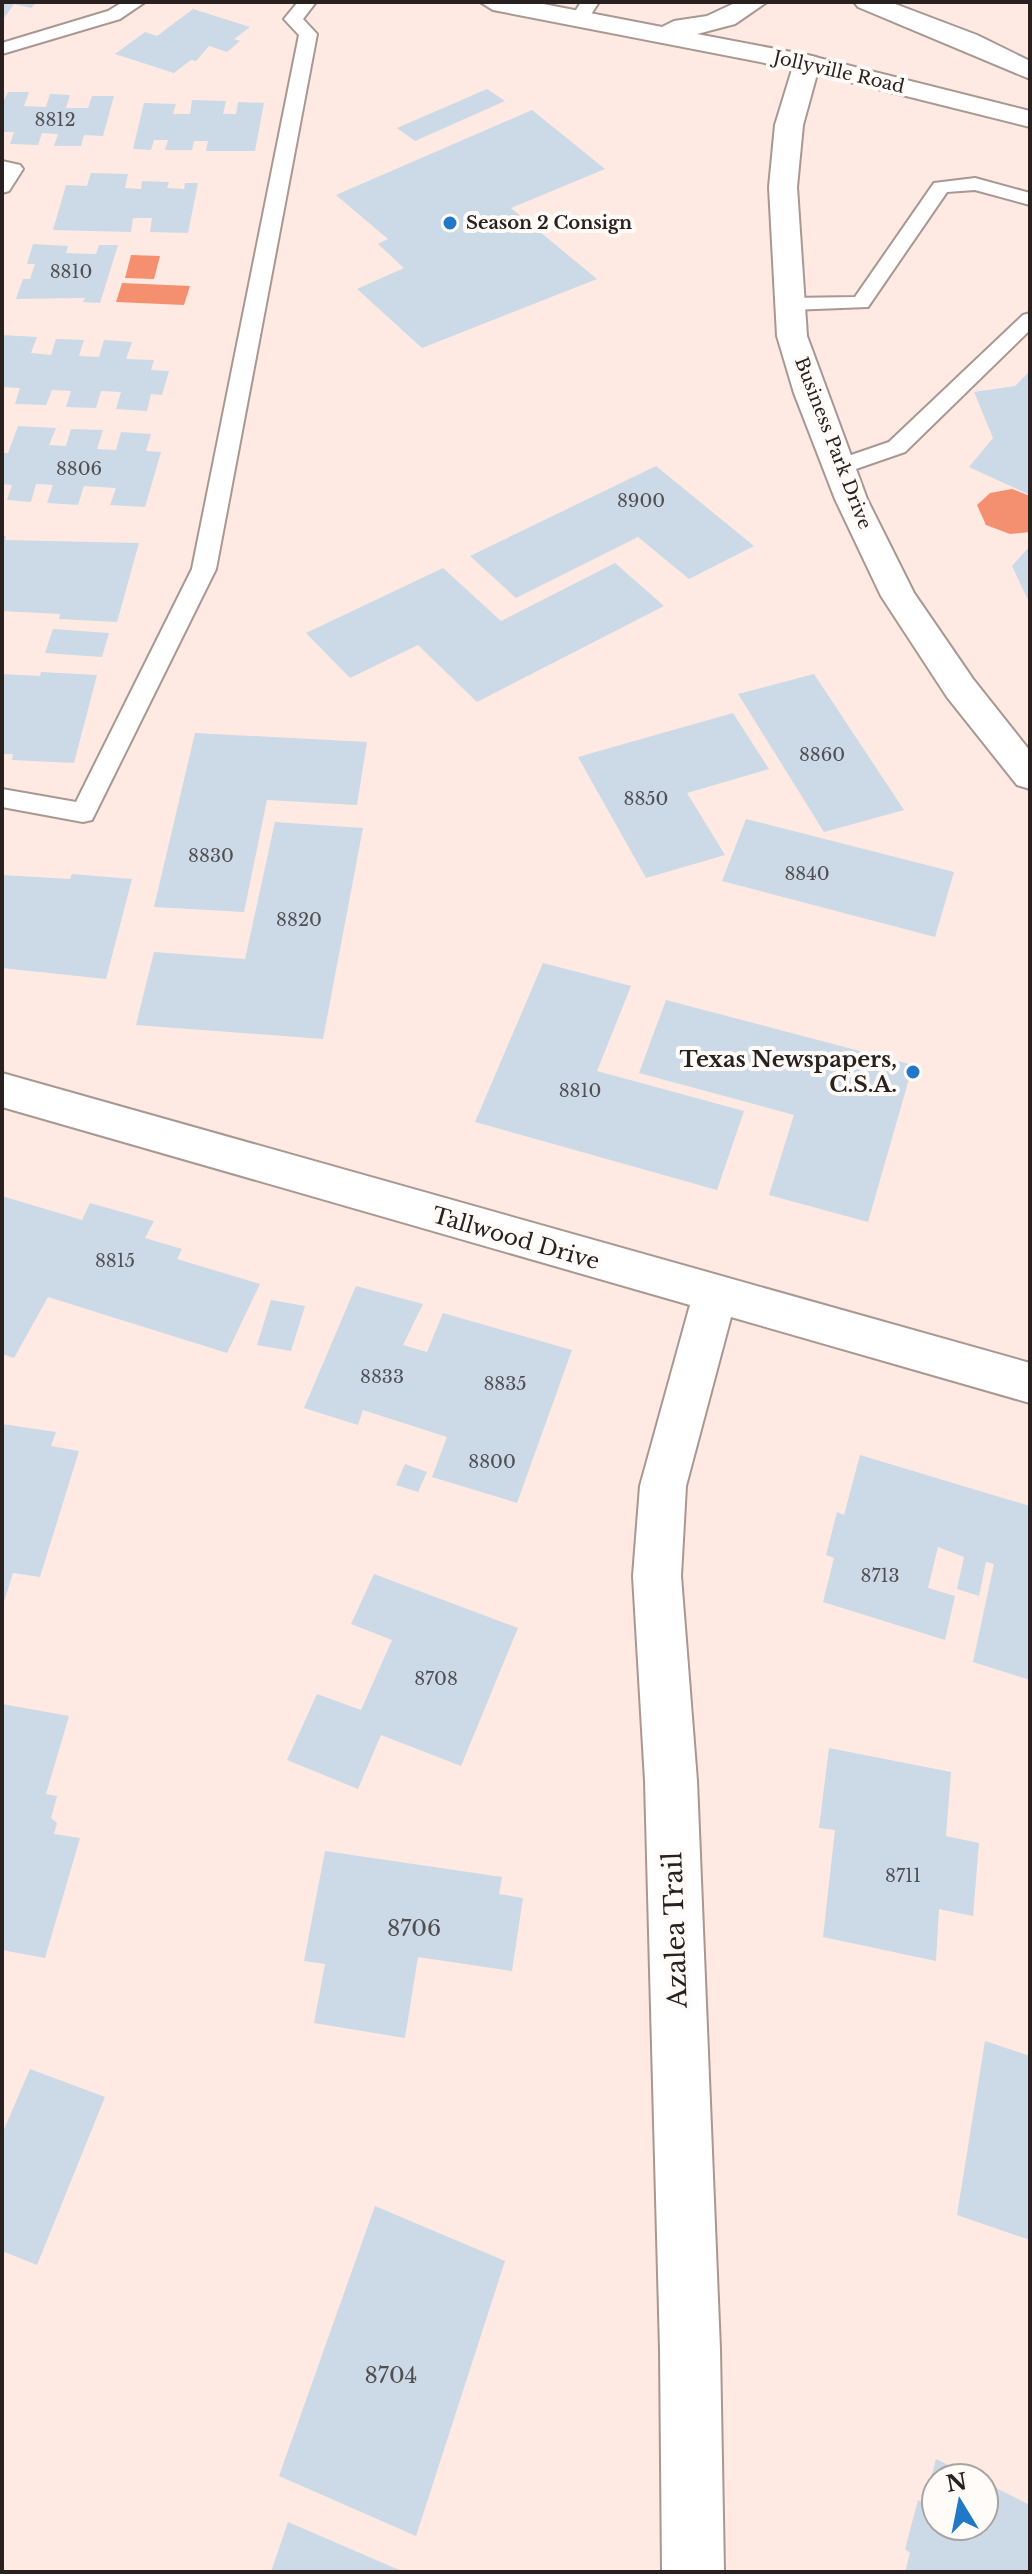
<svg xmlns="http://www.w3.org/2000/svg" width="1032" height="2574" font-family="'Libre Baskerville',serif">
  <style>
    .water { fill: #f4906f }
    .building { fill: #ccd9e7 }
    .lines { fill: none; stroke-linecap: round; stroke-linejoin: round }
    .service-casing { stroke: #a99791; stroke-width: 4 }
    .minor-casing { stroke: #a99791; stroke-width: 4 }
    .tertiary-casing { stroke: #a99791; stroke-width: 4 }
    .secondary-casing { stroke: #a99791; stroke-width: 4 }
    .service { fill: #fff; fill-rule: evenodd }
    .minor { fill: #fff; fill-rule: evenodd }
    .tertiary { fill: #fff; fill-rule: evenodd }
    .secondary { fill: #fff; fill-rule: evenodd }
    .poi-dot { fill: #2078c6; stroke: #fffbf9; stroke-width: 3 }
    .labels { text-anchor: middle; stroke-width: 8; stroke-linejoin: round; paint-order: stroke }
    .far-street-label { font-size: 18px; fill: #28211f; stroke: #fffbf9 }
    .number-label { font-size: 18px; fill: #514f51 }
    .far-poi-label { font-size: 18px; font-weight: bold; fill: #28211f; stroke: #fffbf9; text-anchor: start }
    .poi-label { font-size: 22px; font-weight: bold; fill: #28211f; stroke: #fffbf9; text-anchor: end }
    .street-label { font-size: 22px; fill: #28211f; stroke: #fffbf9 }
    .near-number-label { font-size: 22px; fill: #514f51 }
    .near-street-label { font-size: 26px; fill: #28211f; stroke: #fffbf9 }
  </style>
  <rect width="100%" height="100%" fill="#feeae3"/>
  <g class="water">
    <polygon points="131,255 160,256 154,279 125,278"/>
    <polygon points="122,283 190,286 184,305 116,302"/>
    <polygon points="1012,489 1030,496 1030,532 1010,534 986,525 977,505 990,493"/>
  </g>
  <g class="building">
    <polygon points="2,2 37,2 31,8 14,4 2,21"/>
    <polygon points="193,9 250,27 234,39 240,41 227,52 209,46 196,61 191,60 174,73 115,54 145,32 157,36"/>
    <polygon points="487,89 505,101 415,141 397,128"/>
    <polygon points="8,92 29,92 24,106 46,107 50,94 70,95 66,108 88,108 92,96 114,96 103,136 84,135 81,146 54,146 58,134 42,133 38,145 10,144 14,132 2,132 2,104"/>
    <polygon points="192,100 226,101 223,114 236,114 238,102 264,103 255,151 206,151 208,141 194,141 192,150 165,150 168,140 154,140 151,150 133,149 144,103 176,104 173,114 190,114"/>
    <polygon points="532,110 605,169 511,208 597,279 422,348 357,289 404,268 378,244 388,239 336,195"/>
    <polygon points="91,173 128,174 125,188 141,189 142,181 169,182 167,188 184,189 185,183 198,183 188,233 150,232 152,218 133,218 131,232 53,230 66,185 87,186"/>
    <polygon points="33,244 68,246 66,253 96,254 99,245 118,245 100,303 83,302 85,298 16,299 23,279 30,279 35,264 27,264"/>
    <polygon points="2,335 37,337 31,353 51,355 56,339 84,340 79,356 99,357 104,340 132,342 126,359 154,360 151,370 169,371 162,395 151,394 147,411 116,409 121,392 101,391 96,408 66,407 71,391 52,390 46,405 15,404 20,388 2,387"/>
    <polygon points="1030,371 1030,495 969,467 993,438 974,392 1015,386"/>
    <polygon points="18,426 56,428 49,445 66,446 71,429 103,430 97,449 116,450 121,432 151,434 146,451 161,452 145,507 110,505 116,488 84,486 78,505 47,503 53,485 36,484 31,502 7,500 12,485 2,484 2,453 8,453"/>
    <polygon points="656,466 754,546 689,579 638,537 516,598 470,556"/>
    <polygon points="2,536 6,536 5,540 139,543 117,622 59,619 60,614 2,611"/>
    <polygon points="1030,546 1030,604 1012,566"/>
    <polygon points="615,563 664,606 477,702 418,645 350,678 306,633 443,568 501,621"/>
    <polygon points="53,629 109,633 102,657 45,653"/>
    <polygon points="41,672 97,675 74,763 12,760 13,754 2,754 2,674 40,676"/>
    <polygon points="814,674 904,810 824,832 738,694"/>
    <polygon points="733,713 769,769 687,793 725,855 646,878 578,757"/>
    <polygon points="195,733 367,742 357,805 267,800 244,912 154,907"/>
    <polygon points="746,819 954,872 935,937 722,881"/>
    <polygon points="275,822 363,828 323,1039 136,1025 154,952 245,959"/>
    <polygon points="72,874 132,879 106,979 2,968 2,875 70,879"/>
    <polygon points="543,963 631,986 597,1071 744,1111 717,1190 475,1122"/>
    <polygon points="666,1000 913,1065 868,1222 769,1195 794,1115 639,1073"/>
    <polygon points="2,1196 82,1220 90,1203 154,1221 145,1238 182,1249 177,1259 260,1284 227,1353 48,1297 14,1358 2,1354"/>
    <polygon points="356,1286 423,1304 403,1345 427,1352 443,1313 572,1350 517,1503 432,1477 447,1437 363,1410 358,1425 304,1408"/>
    <polygon points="271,1300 305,1306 291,1351 257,1345"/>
    <polygon points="2,1424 56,1432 51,1446 79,1451 40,1577 13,1573 3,1605"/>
    <polygon points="860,1455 1030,1506 1030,1680 973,1662 994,1564 986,1562 979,1596 957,1589 964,1557 938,1547 928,1588 955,1596 945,1640 823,1602 834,1558 826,1555 837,1512 844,1515"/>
    <polygon points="405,1464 427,1472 418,1492 396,1485"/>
    <polygon points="374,1574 518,1628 461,1766 381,1735 358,1789 287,1760 317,1694 361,1710 392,1640 351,1624"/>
    <polygon points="2,1704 69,1716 46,1794 57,1796 51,1818 57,1823 54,1834 80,1838 45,1958 2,1950"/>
    <polygon points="829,1748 951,1772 946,1836 979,1843 973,1916 939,1909 936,1961 823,1937 835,1830 819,1828"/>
    <polygon points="325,1851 502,1877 499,1894 523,1898 512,1971 418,1957 405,2038 314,2023 325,1964 304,1961"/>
    <polygon points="985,2041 1030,2056 1030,2240 957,2215"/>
    <polygon points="30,2069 105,2097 37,2265 2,2251 2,2134"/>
    <polygon points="375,2206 505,2261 416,2536 279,2476"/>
    <polygon points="936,2459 975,2478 936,2478 936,2526 984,2526 984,2482 1030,2505 1030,2572 905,2572 910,2553 905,2549 918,2500 924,2504"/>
    <polygon points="288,2522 404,2572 271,2572"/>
  </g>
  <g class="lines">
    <defs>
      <g id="service">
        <polygon points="123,2 145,2 120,19 2,54 2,43 108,11"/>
        <polygon points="298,2 316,2 303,19 317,34 216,569 92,820 83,822 2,807 2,789 76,802 192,569 299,35 284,19"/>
        <polygon points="581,2 599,2 586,22 580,23 571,18"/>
        <polygon points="2,161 20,165 23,169 9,191 2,193"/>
        <polygon points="975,178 1030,193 1030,205 975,190 947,192 868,307 790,310 780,304 790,298 855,297 934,183"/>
        <polygon points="1030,313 1030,330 905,452 847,472 831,472 828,467 831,462 889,442 1023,315"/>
      </g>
      <g id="minor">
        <polygon points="807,55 816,57 820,63 803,125 797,187 807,336 867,499 914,593 973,679 1030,751 1030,789 1017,785 947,697 881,596 835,499 794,393 777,336 769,187 775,125 794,63 798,57"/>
        <polygon points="2,1073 1030,1363 1030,1403 731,1317 686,1486 681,1576 697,1781 720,2349 724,2572 662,2572 660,2349 645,1781 633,1576 640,1486 690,1305 2,1107"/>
      </g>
      <polygon id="tertiary" points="480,2 533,2 662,27 674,21 707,16 737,2 767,2 735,24 697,34 807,55 1030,111 1030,127 806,71 493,10"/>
      <polygon id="secondary" points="854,2 890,2 977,35 1030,61 1030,79 858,7"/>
    </defs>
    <use href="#service" class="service-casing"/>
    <use href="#minor" class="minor-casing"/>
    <use href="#tertiary" class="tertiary-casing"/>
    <use href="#secondary" class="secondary-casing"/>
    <use href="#service" class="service"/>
    <use href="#minor" class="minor"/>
    <use href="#tertiary" class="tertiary"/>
    <use href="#secondary" class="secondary"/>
  </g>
  <g class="poi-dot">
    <circle cx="450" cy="223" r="8"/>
    <circle cx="913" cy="1072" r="8"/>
  </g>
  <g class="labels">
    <g class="far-street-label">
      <text transform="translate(839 72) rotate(13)" y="6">Jollyville Road</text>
      <text transform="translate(833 443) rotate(69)" y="6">Business Park Drive</text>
    </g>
    <g class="number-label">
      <text x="55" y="126">8812</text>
      <text x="71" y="278">8810</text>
      <text x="79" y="475">8806</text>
      <text x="641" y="507">8900</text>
      <text x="822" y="761">8860</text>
      <text x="646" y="805">8850</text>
      <text x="211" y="862">8830</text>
      <text x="807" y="880">8840</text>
      <text x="299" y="926">8820</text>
      <text x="580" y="1097">8810</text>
      <text x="115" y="1267">8815</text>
      <text x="382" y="1383">8833</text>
      <text x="505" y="1390">8835</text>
      <text x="492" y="1468">8800</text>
      <text x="880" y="1582">8713</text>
      <text x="436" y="1685">8708</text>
      <text x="903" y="1882">8711</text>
    </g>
    <g class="far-poi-label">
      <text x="466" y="229">Season 2 Consign</text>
    </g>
    <g class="poi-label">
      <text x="897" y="1067">Texas Newspapers,<tspan x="897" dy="25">C.S.A.</tspan></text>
    </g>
    <g class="street-label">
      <text transform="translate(516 1238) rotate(16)" y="8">Tallwood Drive</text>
    </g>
    <g class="near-number-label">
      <text x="414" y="1936">8706</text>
      <text x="391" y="2383">8704</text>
    </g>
    <g class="near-street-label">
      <text transform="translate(675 1930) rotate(-92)" y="9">Azalea Trail</text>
    </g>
  </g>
  <rect width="1032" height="2574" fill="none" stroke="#28211f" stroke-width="8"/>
  <g transform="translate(960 2502) rotate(350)"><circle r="38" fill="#fffbf9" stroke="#a9a4a2" stroke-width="2"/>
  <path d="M0-6L14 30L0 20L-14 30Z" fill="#2078c6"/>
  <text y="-12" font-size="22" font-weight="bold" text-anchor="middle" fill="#28211f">N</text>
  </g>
</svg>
